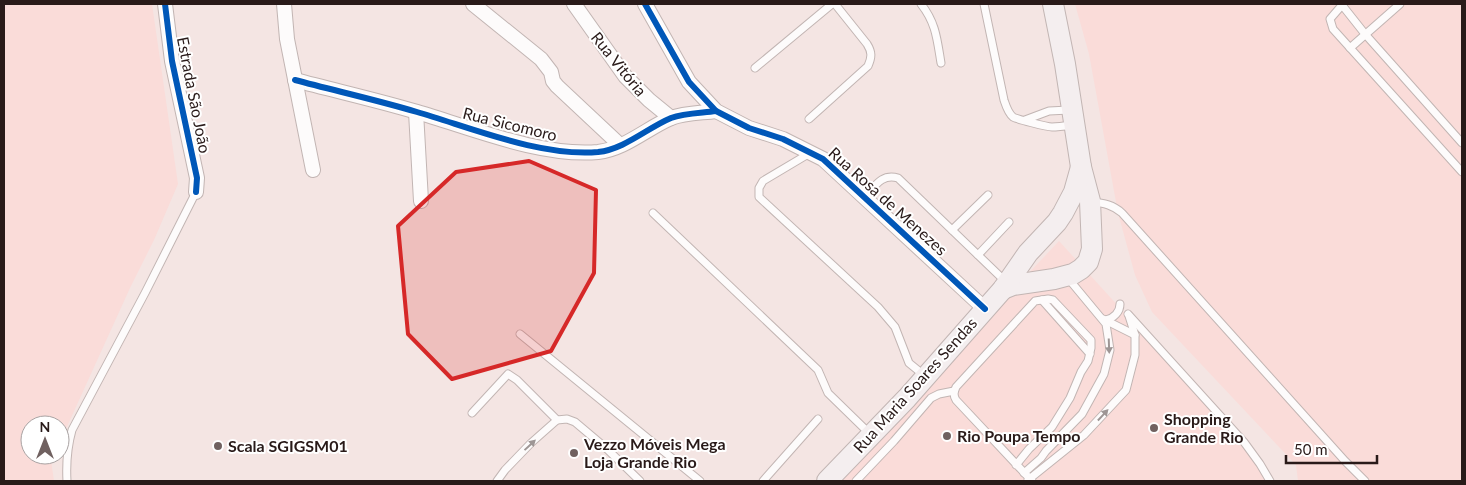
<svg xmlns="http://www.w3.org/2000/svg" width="1466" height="485" font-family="Lato,sans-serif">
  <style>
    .built { fill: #fadcd9 }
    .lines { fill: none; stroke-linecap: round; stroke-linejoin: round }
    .lane-casing { stroke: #c2b5b3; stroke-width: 9 }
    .street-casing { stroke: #c2b5b3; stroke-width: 16 }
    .secondary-casing { stroke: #c2b5b3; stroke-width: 22 }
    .lane { stroke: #fdfbfb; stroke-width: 7 }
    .street { stroke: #fdfbfb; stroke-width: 14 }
    .secondary { stroke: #f4eeef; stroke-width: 20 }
    .cycleway-casing { stroke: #fff; stroke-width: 9 }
    .cycleway { stroke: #0057b8; stroke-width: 6 }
    .oneway { fill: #9e9695 }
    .marked { fill: #d62828; fill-opacity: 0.2; stroke: #d62828; stroke-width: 4; stroke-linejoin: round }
    .poi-dot { fill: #706160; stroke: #fff; stroke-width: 2 }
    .labels { text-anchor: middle; stroke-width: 4; stroke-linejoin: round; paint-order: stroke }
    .street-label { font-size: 16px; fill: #291a19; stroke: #fff }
    .poi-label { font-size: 16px; font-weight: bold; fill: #291a19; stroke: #fff; text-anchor: start }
  </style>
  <rect width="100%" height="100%" fill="#f4e5e3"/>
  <g class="built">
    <polygon points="4,4 152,4 178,184 154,240 130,288 60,442 60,425 30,425 30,455 54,455 51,460 54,481 4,481"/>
    <polygon points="1075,4 1462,4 1462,481 1298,481 1296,465 1152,312 1135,275 1118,213 1089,54"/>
    <polygon points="1059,241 1242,442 1267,481 840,481 993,311"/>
  </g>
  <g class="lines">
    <defs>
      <g id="lane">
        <path d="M921 4C936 23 937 39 941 63"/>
        <path d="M984 4 1004 100C1006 106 1008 113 1013 117 1016 119 1047 127 1052 127 1058 127 1065 126 1072 125"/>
        <polyline points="1343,4 1330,19 1333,29 1462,172"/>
        <polyline points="1342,5 1365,34 1462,143"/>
        <polyline points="1350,48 1400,4"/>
        <polyline points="755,68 832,4"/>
        <path d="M809 119 868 66C872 57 872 52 867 44L835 4"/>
        <polyline points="1025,120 1049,111 1069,110"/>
        <polyline points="810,153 763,181 759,188 759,197 878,307 895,327 909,363 925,376"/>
        <path d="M865 197C875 186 882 173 898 178L1007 283"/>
        <path d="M1092 202C1104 203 1113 205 1122 213L1345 461 1365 481"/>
        <polyline points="653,213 818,370 828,393 869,433"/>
        <polyline points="952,230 988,195"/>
        <polyline points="978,255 1009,222"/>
        <polyline points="1042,300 1090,354"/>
        <polyline points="1128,314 1244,442 1260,464 1270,481"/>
        <polyline points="1103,319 1135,335"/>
        <path d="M1106 320C1114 318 1120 312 1120 304"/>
        <polyline points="520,334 700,481"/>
        <polyline points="472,413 508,374 517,380 557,420"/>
        <path d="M1016 465 1029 449 1052 427 1070 398 1081 372 1088 361 1091 348V340L1053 300 1048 299 1035 301 956 387C954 392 953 395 956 400L1032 481"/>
        <polyline points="1024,473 1041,458 1046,451 1082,414 1104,374 1110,350 1106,324 1067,277"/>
        <polyline points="1028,480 1084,435 1126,390 1135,355 1135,335 1129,316"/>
        <path d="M67 481C66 463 67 448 72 430L145 293 196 192"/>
        <polyline points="497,481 505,470 531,443 557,420 567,419 575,422 607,449 640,481"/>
        <polyline points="763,481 818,419"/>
        <polyline points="856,481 894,441 931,398 939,394 954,391"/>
      </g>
      <g id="street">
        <polyline points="165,4 172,61 197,178 196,192"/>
        <polyline points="284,4 287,39 313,170"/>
        <polyline points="473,4 541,59 551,72 553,81 557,86 620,145"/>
        <polyline points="574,4 625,76 649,100 671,118"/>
        <polyline points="645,4 689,82 716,111 749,128 783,139 823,159 985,309"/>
        <path d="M295 80C336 91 377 100 417 112 472 128 541 157 598 152 625 149 647 128 671 118 684 113 701 113 716 111"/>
        <polyline points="416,112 421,201"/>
      </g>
      <g id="secondary">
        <polyline points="1003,289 1013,285 1054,279 1073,274 1081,269 1088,262 1092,249 1090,201 1081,167 1065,64 1053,4"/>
        <polyline points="827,481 907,398 1003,289 1028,253 1057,222 1063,213 1074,192 1081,167"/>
      </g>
    </defs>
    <use href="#lane" class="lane-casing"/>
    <use href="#street" class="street-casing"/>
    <use href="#secondary" class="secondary-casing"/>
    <use href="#lane" class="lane"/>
    <use href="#street" class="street"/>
    <use href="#secondary" class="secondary"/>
    <defs>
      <g id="cycleway">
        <polyline points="165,4 172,61 197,178 196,192"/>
        <polyline points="645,4 689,82 716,111 749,128 783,139 823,159 985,309"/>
        <path d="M295 80C336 91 377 100 417 112 472 128 541 157 598 152 625 149 647 128 671 118 684 113 701 113 716 111"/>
      </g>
    </defs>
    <use href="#cycleway" class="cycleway-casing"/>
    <use href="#cycleway" class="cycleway"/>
  </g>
  <defs><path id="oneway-solid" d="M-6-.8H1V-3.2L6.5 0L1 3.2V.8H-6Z" transform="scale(1.25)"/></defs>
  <g class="oneway">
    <use href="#oneway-solid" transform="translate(1109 346) rotate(88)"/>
    <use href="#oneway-solid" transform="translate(1103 415) rotate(-47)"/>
    <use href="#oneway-solid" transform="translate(530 445) rotate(-43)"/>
  </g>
  <path class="marked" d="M529 161 596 190 594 273 551 351 452 379 408 334 398 226 456 172Z"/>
  <g class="poi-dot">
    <circle cx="1154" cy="428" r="5"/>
    <circle cx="947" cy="436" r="5"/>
    <circle cx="218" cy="446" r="5"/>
    <circle cx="574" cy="453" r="5"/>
  </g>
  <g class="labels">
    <g class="street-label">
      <text transform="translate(619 64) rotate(51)" y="6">Rua Vitória</text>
      <text transform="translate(194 95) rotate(79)" y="6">Estrada São João</text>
      <text transform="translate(510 124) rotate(14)" y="6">Rua Sicomoro</text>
      <text transform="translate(888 201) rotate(42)" y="6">Rua Rosa de Menezes</text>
      <text transform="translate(915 385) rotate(-48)" y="6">Rua Maria Soares Sendas</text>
    </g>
    <g class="poi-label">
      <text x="1164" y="425">Shopping<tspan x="1164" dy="18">Grande Rio</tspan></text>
      <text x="957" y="442">Rio Poupa Tempo</text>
      <text x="584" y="450">Vezzo Móveis Mega<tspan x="584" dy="18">Loja Grande Rio</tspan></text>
      <text x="228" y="452">Scala SGIGSM01</text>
    </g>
  </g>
  <rect width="1466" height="485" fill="none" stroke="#291a19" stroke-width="10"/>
  <g transform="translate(45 440)"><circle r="24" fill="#ffffff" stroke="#a9a3a3"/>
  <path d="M0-4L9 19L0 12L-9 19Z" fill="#706160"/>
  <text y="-8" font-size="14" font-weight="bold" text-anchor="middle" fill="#291a19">N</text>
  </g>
  <path d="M1286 455v8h91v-8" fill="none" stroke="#291a19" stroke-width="2.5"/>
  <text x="1294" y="455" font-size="15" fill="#291a19" stroke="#ffffff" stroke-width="4" paint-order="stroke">50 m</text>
</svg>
